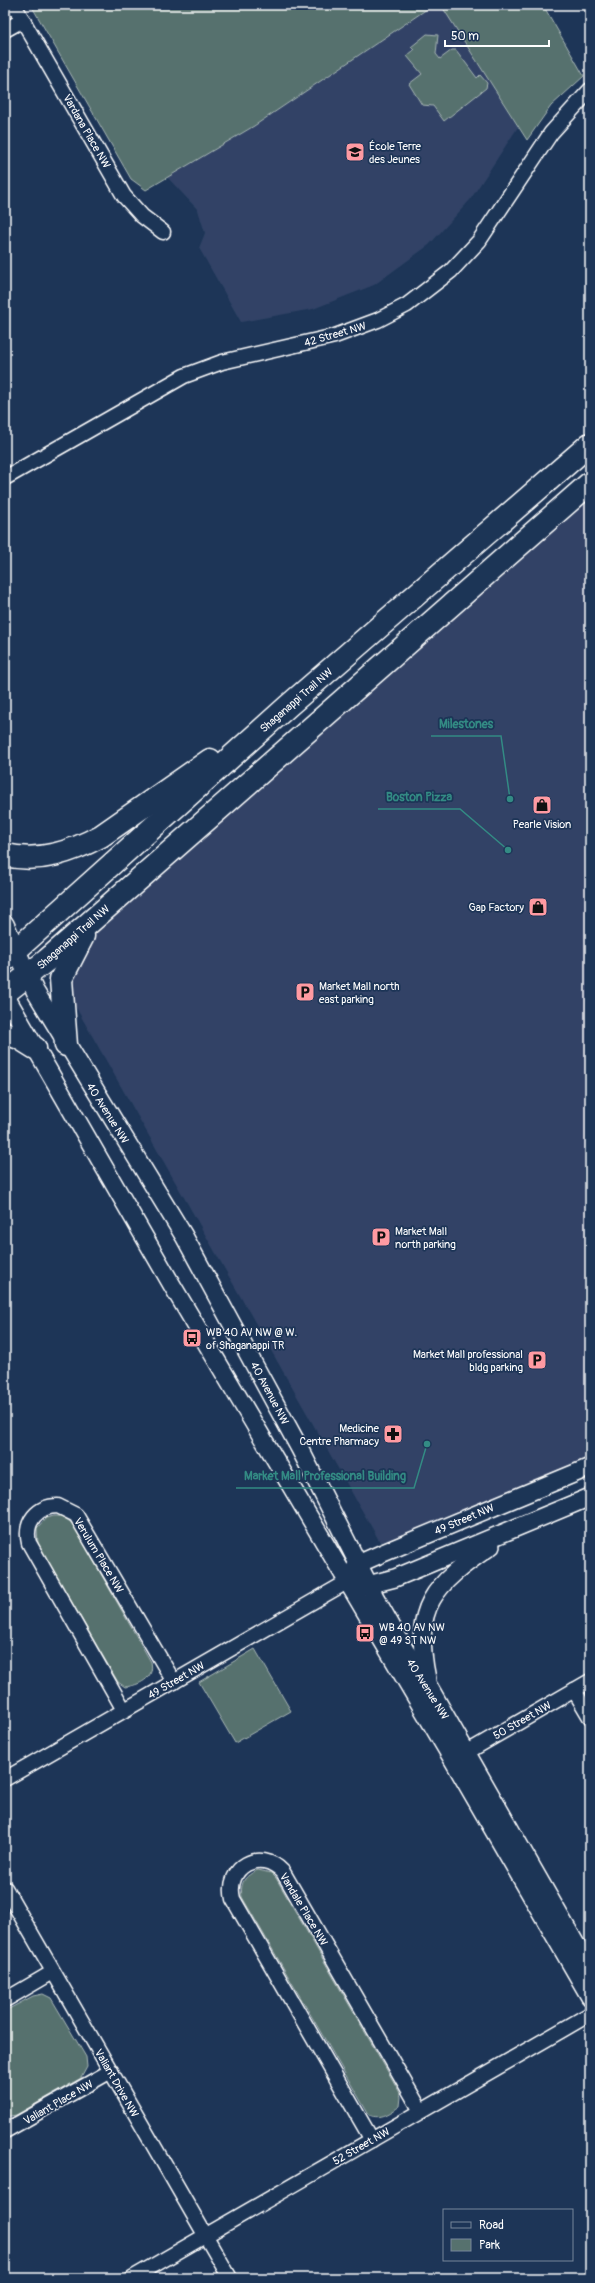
<svg xmlns="http://www.w3.org/2000/svg" width="595" height="2283" font-family="Pangolin,sans-serif">
  <style>
    .built { fill: #314366 }
    .green { fill: #56716e; stroke: #aab8b6 }
    .lines { fill: none; stroke-linecap: round; stroke-linejoin: round }
    .minor-casing { stroke: #fff; stroke-width: 17 }
    .tertiary-casing { stroke: #fff; stroke-width: 20 }
    .primary-casing { stroke: #fff; stroke-width: 25 }
    .minor { stroke: #1d3557; stroke-width: 14 }
    .tertiary { stroke: #1d3557; stroke-width: 17 }
    .primary { stroke: #1d3557; stroke-width: 22 }
    .labels { text-anchor: middle; stroke-width: 3.5; stroke-linejoin: round; paint-order: stroke }
    .street-label { font-size: 11px; fill: #fff; stroke: #1d3557 }
    .poi-label { font-size: 11px; fill: #fff; stroke: #1d3557; text-anchor: start }
    .leader { fill: none; stroke: #338b84; stroke-width: 1.5 }
    .callout-dot { fill: #338b84; stroke: #1d3557; stroke-width: 1.5 }
    .callout-label { font-size: 12px; text-anchor: middle; font-weight: bold; fill: #338b84; stroke: #1d3557; stroke-width: 3.5; stroke-linejoin: round; paint-order: stroke }
  </style>
  <rect width="100%" height="100%" fill="#1d3557"/>
  <filter id="ink" filterUnits="userSpaceOnUse"><feTurbulence type="fractalNoise" baseFrequency=".025" numOctaves="2"/><feDisplacementMap in="SourceGraphic" scale="8" xChannelSelector="R" yChannelSelector="G"/><feConvolveMatrix kernelMatrix="1 2 1 2 8 2 1 2 1" color-interpolation-filters="sRGB"/></filter>
  <g filter="url(#ink)">
    <g class="built">
      <polygon points="433,5 441,5 518,127 470,200 429,245 374,285 313,309 241,322 199,248 205,233 198,210 167,177 254,126"/>
      <polygon points="590,499 590,1457 397,1538 380,1542 70,997 86,939"/>
    </g>
    <g class="green">
      <polygon points="31,5 433,5 254,126 146,190 131,179"/>
      <polygon points="441,5 543,5 584,76 551,106 527,140"/>
      <polygon points="427,34 438,35 436,54 440,59 452,50 456,50 477,78 480,75 487,83 486,88 444,121 433,106 422,105 409,84 422,74 407,56 414,50 411,47"/>
      <path d="M54 1516H61L72 1523 151 1662C155 1679 139 1685 125 1687L118 1682 38 1544 37 1528 46 1518Z"/>
      <polygon points="255,1649 291,1711 235,1743 199,1682"/>
      <path d="M258 1870 271 1873 276 1878 399 2091 401 2097 400 2106C390 2113 381 2120 369 2115L242 1897C240 1883 244 1876 258 1870Z"/>
      <polygon points="43,1994 51,1998 86,2057 87,2067 81,2078 16,2115 5,2117 5,2011 33,1996"/>
    </g>
    <g class="lines">
      <defs>
        <g id="minor">
          <polyline points="14,5 124,196 142,216 163,232"/>
          <polyline points="5,30 23,20"/>
          <polyline points="5,478 184,376 222,362 335,336 378,320 407,305 451,271 479,241 551,133 590,90"/>
          <polyline points="574,1690 590,1717"/>
          <path d="M124 1710 29 1543C24 1522 37 1506 58 1506L76 1515 174 1682"/>
          <polyline points="457,1758 590,1681"/>
          <polyline points="5,1779 347,1582"/>
          <polyline points="5,1888 230,2278"/>
          <polyline points="5,2000 53,1972"/>
          <polyline points="5,2131 111,2071"/>
          <path d="M372 2140 233 1899C225 1867 260 1847 283 1872L421 2111"/>
          <polyline points="132,2278 590,2014"/>
        </g>
        <g id="tertiary">
          <polyline points="5,924 35,991 184,1236 300,1449 376,1599 406,1652 429,1687 590,1969"/>
          <polyline points="5,995 172,1285 453,1760 590,1997"/>
          <polyline points="352,1573 358,1564 383,1553 590,1467"/>
          <polyline points="359,1584 368,1585 395,1578 590,1497"/>
          <path d="M427 1679C412 1606 433 1585 491 1546"/>
        </g>
        <g id="primary">
          <path d="M5 855C40 863 71 852 101 836L210 760"/>
          <polyline points="5,960 288,706 590,444"/>
          <polyline points="5,993 47,960 590,483"/>
          <polyline points="5,1033 19,1038 35,1048"/>
          <polyline points="66,1045 61,979 83,936"/>
        </g>
      </defs>
      <use href="#minor" class="minor-casing"/>
      <use href="#tertiary" class="tertiary-casing"/>
      <use href="#primary" class="primary-casing"/>
      <use href="#minor" class="minor"/>
      <use href="#tertiary" class="tertiary"/>
      <use href="#primary" class="primary"/>
    </g>
  </g>
  <defs>
    <symbol id="school-square" viewBox="-11 -11 22 22"><rect x="-9" y="-9" width="18" height="18" rx="4" fill="#ff9aa2" stroke="#1d3557"/><path d="M0-5L7-2L0 1L-7-2ZM-4 1L0 2.5L4 1V4Q0 6-4 4Z" fill="#111"/></symbol>
    <symbol id="shop-square" viewBox="-11 -11 22 22"><rect x="-9" y="-9" width="18" height="18" rx="4" fill="#ff9aa2" stroke="#1d3557"/><path d="M-5-2.5h2.3a2.7 3.5 0 0 1 5.4 0H5L5.5 6h-11ZM-1.5-2.5h3a1.5 2.3 0 0 0-3 0Z" fill="#111"/></symbol>
    <symbol id="parking-square" viewBox="-11 -11 22 22"><rect x="-9" y="-9" width="18" height="18" rx="4" fill="#ff9aa2" stroke="#1d3557"/><path d="M-3.5-5.5H1a3.5 3.5 0 0 1 0 7H-1V5.5H-3.5ZM-1-3.4V-.6H.8a1.4 1.4 0 0 0 0-2.8Z" fill="#111"/></symbol>
    <symbol id="bus-square" viewBox="-11 -11 22 22"><rect x="-9" y="-9" width="18" height="18" rx="4" fill="#ff9aa2" stroke="#1d3557"/><path d="M-5-6H5V4H4V6H2V4H-2V6H-4V4H-5ZM-3.5-4V0h7V-4ZM-3.5 1.2v1.5H-2V1.2ZM2 1.2v1.5H3.5V1.2Z" fill="#111"/></symbol>
    <symbol id="pharmacy-square" viewBox="-11 -11 22 22"><rect x="-9" y="-9" width="18" height="18" rx="4" fill="#ff9aa2" stroke="#1d3557"/><path d="M-2-6h4v4h4v4h-4v4h-4v-4h-4v-4h4Z" fill="#111"/></symbol>
  </defs>
  <g fill-rule="evenodd">
    <use href="#school-square" x="344" y="141" width="22" height="22"/>
    <use href="#shop-square" x="531" y="794" width="22" height="22"/>
    <use href="#shop-square" x="527" y="896" width="22" height="22"/>
    <use href="#parking-square" x="294" y="981" width="22" height="22"/>
    <use href="#parking-square" x="370" y="1226" width="22" height="22"/>
    <use href="#bus-square" x="181" y="1327" width="22" height="22"/>
    <use href="#parking-square" x="526" y="1349" width="22" height="22"/>
    <use href="#pharmacy-square" x="382" y="1423" width="22" height="22"/>
    <use href="#bus-square" x="354" y="1622" width="22" height="22"/>
  </g>
  <g class="labels">
    <g class="street-label">
      <text transform="translate(87 131) rotate(60)" y="4">Vardana Place NW</text>
      <text transform="translate(335 334) rotate(-16)" y="4">42 Street NW</text>
      <text transform="translate(296 700) rotate(-41)" y="4">Shaganappi Trail NW</text>
      <text transform="translate(73 937) rotate(-41)" y="4">Shaganappi Trail NW</text>
      <text transform="translate(108 1113) rotate(58)" y="4">40 Avenue NW</text>
      <text transform="translate(270 1393) rotate(62)" y="4">40 Avenue NW</text>
      <text transform="translate(464 1519) rotate(-23)" y="4">49 Street NW</text>
      <text transform="translate(99 1555) rotate(59)" y="4">Verulum Place NW</text>
      <text transform="translate(176 1680) rotate(-30)" y="4">49 Street NW</text>
      <text transform="translate(428 1689) rotate(58)" y="4">40 Avenue NW</text>
      <text transform="translate(522 1720) rotate(-30)" y="4">50 Street NW</text>
      <text transform="translate(304 1909) rotate(59)" y="4">Vandale Place NW</text>
      <text transform="translate(117 2083) rotate(60)" y="4">Valiant Drive NW</text>
      <text transform="translate(58 2102) rotate(-30)" y="4">Valiant Place NW</text>
      <text transform="translate(361 2146) rotate(-30)" y="4">52 Street NW</text>
    </g>
    <g class="poi-label">
      <text x="369" y="150">École Terre<tspan x="369" dy="13">des Jeunes</tspan></text>
      <text x="542" y="828" text-anchor="middle">Pearle Vision</text>
      <text x="524" y="911" text-anchor="end">Gap Factory</text>
      <text x="319" y="990">Market Mall north<tspan x="319" dy="13">east parking</tspan></text>
      <text x="395" y="1235">Market Mall<tspan x="395" dy="13">north parking</tspan></text>
      <text x="206" y="1336">WB 40 AV NW @ W.<tspan x="206" dy="13">of Shaganappi TR</tspan></text>
      <text x="523" y="1358" text-anchor="end">Market Mall professional<tspan x="523" dy="13">bldg parking</tspan></text>
      <text x="379" y="1432" text-anchor="end">Medicine<tspan x="379" dy="13">Centre Pharmacy</tspan></text>
      <text x="379" y="1631">WB 40 AV NW<tspan x="379" dy="13">@ 49 ST NW</tspan></text>
    </g>
  </g>
  <path class="leader" d="M510 799L501 736H431M508 850L460 809H378M427 1444L414 1488H236"/>
  <g class="callout-dot">
    <circle cx="510" cy="799" r="4"/>
    <circle cx="508" cy="850" r="4"/>
    <circle cx="427" cy="1444" r="4"/>
  </g>
  <g class="callout-label">
    <text x="466" y="728">Milestones</text>
    <text x="419" y="801">Boston Pizza</text>
    <text x="325" y="1480">Market Mall Professional Building</text>
  </g>
  <rect width="595" height="2283" fill="none" stroke="#1d3557" stroke-width="20"/>
  <rect x="10" y="10" width="575" height="2263" fill="none" stroke="#fff" stroke-width="1.5" filter="url(#ink)"/>
  <rect x="443" y="2209" width="130" height="52" fill="#1d3557" stroke="#77869a"/>
  <rect x="451" y="2222" width="20" height="6" fill="#1d3557" stroke="#77869a"/>
  <text x="479" y="2229" font-size="12" fill="#ffffff">Road</text>
  <rect x="451" y="2239" width="20" height="12" fill="#56716e" stroke="#77869a"/>
  <text x="479" y="2249" font-size="12" fill="#ffffff">Park</text>
  <path d="M445 40v6h104v-6" fill="none" stroke="#ffffff" stroke-width="2"/>
  <text x="451" y="40" font-size="12" fill="#ffffff" stroke="#1d3557" stroke-width="3" paint-order="stroke">50 m</text>
</svg>
